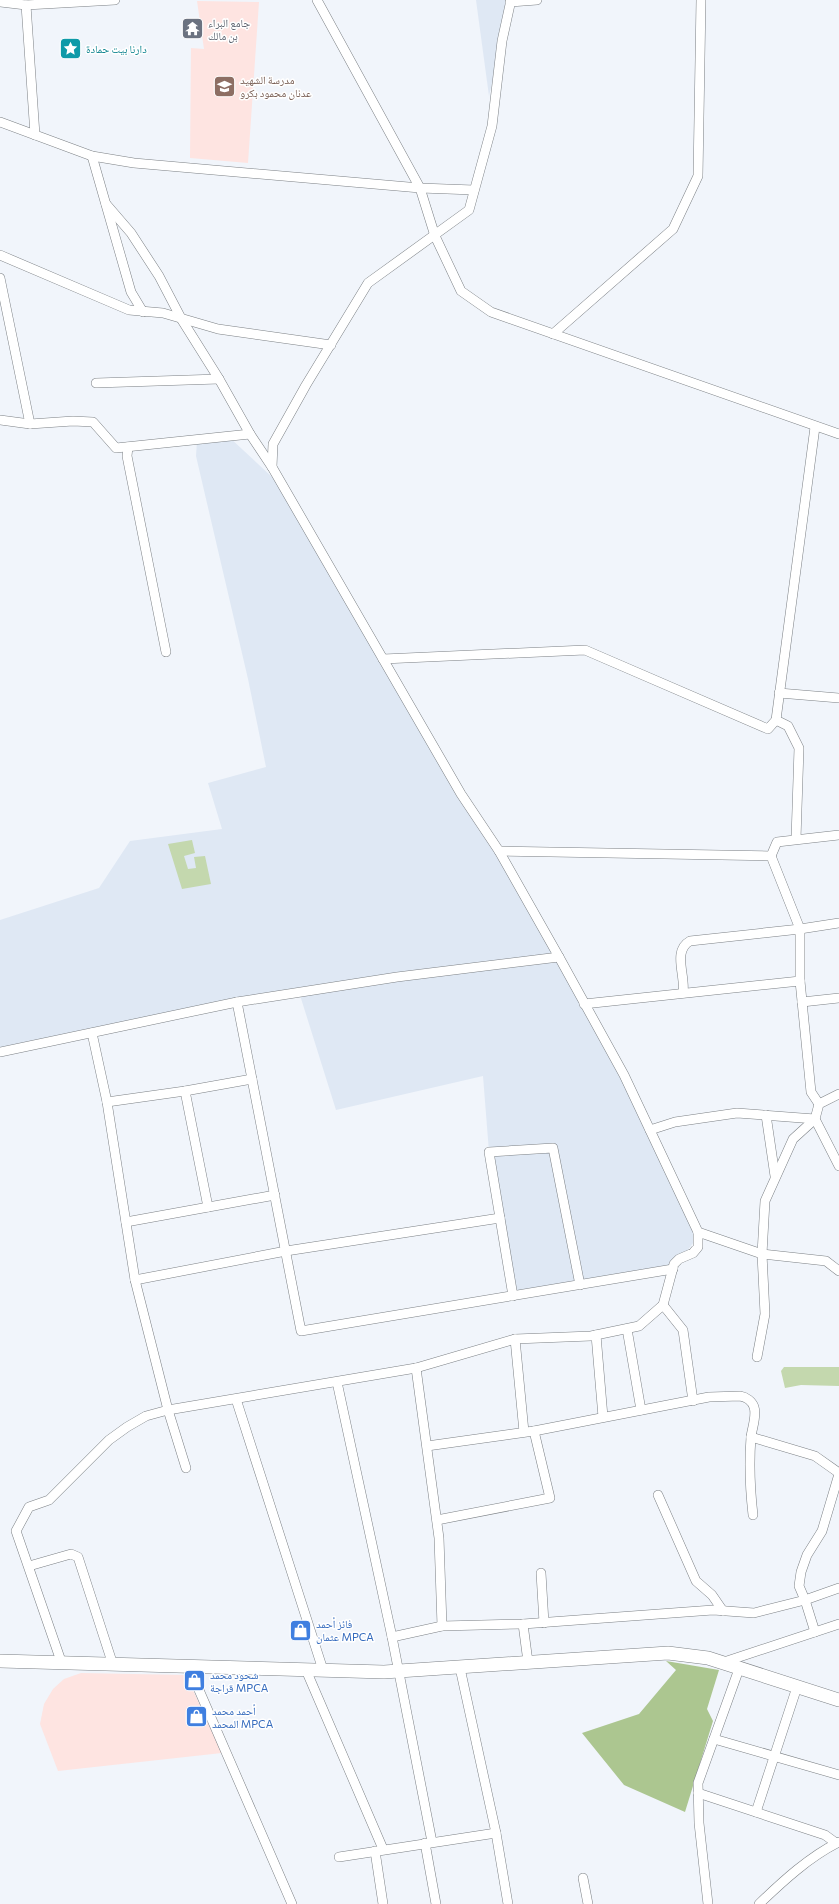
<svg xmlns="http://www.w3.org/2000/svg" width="839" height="1904" font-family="Commissioner,'Noto Naskh Arabic',sans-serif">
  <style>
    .built { fill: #dfe8f4 }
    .education { fill: #fee4e1 }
    .green { fill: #c4d8ae }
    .forest { fill: #acc690 }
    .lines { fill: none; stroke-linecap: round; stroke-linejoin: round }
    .street-casing { stroke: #7c8085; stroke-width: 10 }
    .secondary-casing { stroke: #7c8085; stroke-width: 14 }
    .street { stroke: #fff; stroke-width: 9 }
    .secondary { stroke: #fff; stroke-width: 13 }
    .labels { text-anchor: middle; stroke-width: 3; stroke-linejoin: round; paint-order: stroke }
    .worship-label { font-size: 11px; fill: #5b616d; stroke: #fff; text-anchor: start }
    .culture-label { font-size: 11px; fill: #0d838f; stroke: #fff; text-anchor: start }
    .education-label { font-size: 11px; fill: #785e54; stroke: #fff; text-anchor: start }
    .shop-label { font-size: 11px; fill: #366cbe; stroke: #fff; text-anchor: start }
  </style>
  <rect width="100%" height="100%" fill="#f1f5fb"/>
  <g class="built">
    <polygon points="476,0 511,0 489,96"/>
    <polygon points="229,437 285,489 624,1075 697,1238 673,1269 513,1296 489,1152 483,1076 336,1110 299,992 0,1052 0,920 99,888 130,841 222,829 208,783 266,767 248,679 196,456 197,441"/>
  </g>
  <g class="education">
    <polygon points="197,1 259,2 248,163 190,158 191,48 204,49"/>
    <polygon points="81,1673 186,1675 222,1753 58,1771 40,1724 44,1704 53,1689 64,1679"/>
  </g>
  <g class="green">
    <polygon points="192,840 195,853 184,856 188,869 196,868 194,857 205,856 211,884 182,889 168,844"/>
    <polygon points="784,1367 839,1367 839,1386 801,1385 785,1388 781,1371"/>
  </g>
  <polygon class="forest" points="666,1661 719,1670 707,1709 713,1721 685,1812 624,1785 582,1733 639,1714 676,1670"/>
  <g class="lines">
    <defs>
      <g id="street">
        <polyline points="317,0 420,188 474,190"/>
        <polyline points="511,0 502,41 492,126 469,210 368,283 306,385 273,444 272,467 461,794 499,851 559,957 624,1075 698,1232 762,1254 826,1261 839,1271"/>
        <polyline points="0,2 26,5 115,0"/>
        <polyline points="510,2 537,0"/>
        <polyline points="26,5 35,135"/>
        <polyline points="0,122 92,156 134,163 420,188 435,236 461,291 491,312 839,434"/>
        <polyline points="92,156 131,292 143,312"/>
        <polyline points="106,204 131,233 159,276 182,320 219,379 250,434 272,467"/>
        <polyline points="0,255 129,310 163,313 218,329 331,345"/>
        <polyline points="0,278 30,424"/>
        <polyline points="553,334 673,229 698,176 701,0"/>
        <polyline points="96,383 219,379"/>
        <polyline points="0,420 30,424 73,421 93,422 116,448 250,434"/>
        <polyline points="128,447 127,456 166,652"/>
        <polyline points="383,659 585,650 768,729 776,720 815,427"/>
        <polyline points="779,693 839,698"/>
        <polyline points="776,720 788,726 799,748 796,839"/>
        <polyline points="499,851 771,856 800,929 839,923"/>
        <polyline points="771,856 777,842 839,835"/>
        <path d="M683 993C686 976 672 951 690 941L800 929V981L811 1092 819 1104"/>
        <polyline points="237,1002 301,1331 673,1269"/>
        <polyline points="802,1002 839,998"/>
        <polyline points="584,1004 800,981"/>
        <polyline points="92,1033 107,1102 135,1280 168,1410 186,1468"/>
        <polyline points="0,1052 237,1002 397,977 559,957"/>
        <polyline points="185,1091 208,1207"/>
        <polyline points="107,1102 185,1091 252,1079"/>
        <polyline points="766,1115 775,1176"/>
        <polyline points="650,1130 675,1122 737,1113 815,1119 839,1166"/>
        <polyline points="126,1222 275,1195"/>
        <polyline points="135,1280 286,1251 500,1218"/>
        <polyline points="513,1296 489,1152 553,1148 580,1285"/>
        <polyline points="663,1305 683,1330 693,1401"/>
        <polyline points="627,1329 641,1410"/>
        <polyline points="596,1335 603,1417"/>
        <polyline points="515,1339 524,1432"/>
        <polyline points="757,1357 765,1314 762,1254 765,1201 793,1139 815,1119 819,1104 839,1094"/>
        <polyline points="416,1368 439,1538 442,1626"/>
        <polyline points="337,1382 392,1637 432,1842"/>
        <polyline points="236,1399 323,1670"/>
        <polyline points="751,1437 815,1456 839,1473"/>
        <path d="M427 1446 534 1431 709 1397 740 1396C746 1397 752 1401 754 1407 757 1416 752 1428 751 1437 749 1463 750 1489 753 1515"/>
        <polyline points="658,1495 696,1581 712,1595 723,1611"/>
        <polyline points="437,1520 550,1498 534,1431"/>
        <polyline points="29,1566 71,1554 78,1557 113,1665"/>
        <polyline points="541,1573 544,1623"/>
        <polyline points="523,1624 528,1662"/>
        <polyline points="815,1632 805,1600 799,1586 801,1572 807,1555 822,1531 839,1474"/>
        <polyline points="392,1637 442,1626 523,1624 713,1610 754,1613 805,1600 839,1588"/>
        <polyline points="721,1663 839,1624"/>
        <polyline points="62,1664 16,1531 29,1507 49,1500 109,1440 127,1427 146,1416 168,1410 416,1368 515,1339 591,1336 639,1326 663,1305 674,1264 679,1259 693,1253 698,1247 698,1232"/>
        <polyline points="189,1667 292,1904"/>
        <polyline points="460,1668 496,1833 508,1904"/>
        <polyline points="306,1670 383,1849"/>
        <polyline points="714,1739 839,1775"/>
        <polyline points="698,1793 825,1835 836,1843"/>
        <polyline points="756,1812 797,1687"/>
        <polyline points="425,1843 436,1904"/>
        <polyline points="375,1851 383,1904"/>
        <polyline points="339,1857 496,1833"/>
        <polyline points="583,1878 588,1904"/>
        <polyline points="708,1904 699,1823 698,1783 739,1669"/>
        <path d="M759 1904C783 1881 809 1857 839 1842"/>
      </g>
      <polyline id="secondary" points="0,1661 384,1672 668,1653 708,1658 839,1700"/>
    </defs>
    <use href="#street" class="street-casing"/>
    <use href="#secondary" class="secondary-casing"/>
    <use href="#street" class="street"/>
    <use href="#secondary" class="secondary"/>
  </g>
  <defs>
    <symbol id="temple-square" viewBox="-11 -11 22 22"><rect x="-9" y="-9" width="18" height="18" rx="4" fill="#6b7280" stroke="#fff"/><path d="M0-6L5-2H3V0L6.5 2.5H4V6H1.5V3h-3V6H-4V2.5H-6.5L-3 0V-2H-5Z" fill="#fff"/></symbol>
    <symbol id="sight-square" viewBox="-11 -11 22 22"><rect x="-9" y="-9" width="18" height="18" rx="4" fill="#0f9aa8" stroke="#fff"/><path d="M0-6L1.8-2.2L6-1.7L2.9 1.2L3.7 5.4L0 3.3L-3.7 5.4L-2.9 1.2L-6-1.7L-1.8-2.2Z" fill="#fff"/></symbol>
    <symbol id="school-square" viewBox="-11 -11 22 22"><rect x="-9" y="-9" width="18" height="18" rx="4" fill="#8d6e63" stroke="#fff"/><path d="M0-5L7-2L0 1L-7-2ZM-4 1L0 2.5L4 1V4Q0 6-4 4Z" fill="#fff"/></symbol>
    <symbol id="shop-square" viewBox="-11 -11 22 22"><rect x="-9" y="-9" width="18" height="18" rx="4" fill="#3f7fe0" stroke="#fff"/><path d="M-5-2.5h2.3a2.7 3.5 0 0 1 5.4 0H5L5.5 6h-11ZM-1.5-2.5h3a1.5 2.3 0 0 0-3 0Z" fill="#fff"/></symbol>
  </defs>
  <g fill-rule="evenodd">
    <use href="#temple-square" x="180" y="16" width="25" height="25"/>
    <use href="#sight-square" x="58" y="36" width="25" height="25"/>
    <use href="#school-square" x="212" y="74" width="25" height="25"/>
    <use href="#shop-square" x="288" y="1618" width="25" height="25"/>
    <use href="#shop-square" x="182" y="1668" width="25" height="25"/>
    <use href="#shop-square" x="184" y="1704" width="25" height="25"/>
  </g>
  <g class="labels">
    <g class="worship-label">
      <text x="208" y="27">جامع البراء<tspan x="208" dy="13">بن مالك</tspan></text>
    </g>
    <g class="culture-label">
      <text x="86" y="53">دارنا بيت حمادة</text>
    </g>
    <g class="education-label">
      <text x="240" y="84">مدرسة الشهيد<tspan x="240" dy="13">عدنان محمود بكرو</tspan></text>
    </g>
    <g class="shop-label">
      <text x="316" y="1628">فائز أحمد<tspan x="316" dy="13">عثمان MPCA</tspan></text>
      <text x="210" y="1679">شحود محمد<tspan x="210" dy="13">قراجة MPCA</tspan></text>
      <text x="212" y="1715">أحمد محمد<tspan x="212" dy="13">المحمد MPCA</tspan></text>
    </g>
  </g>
</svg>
